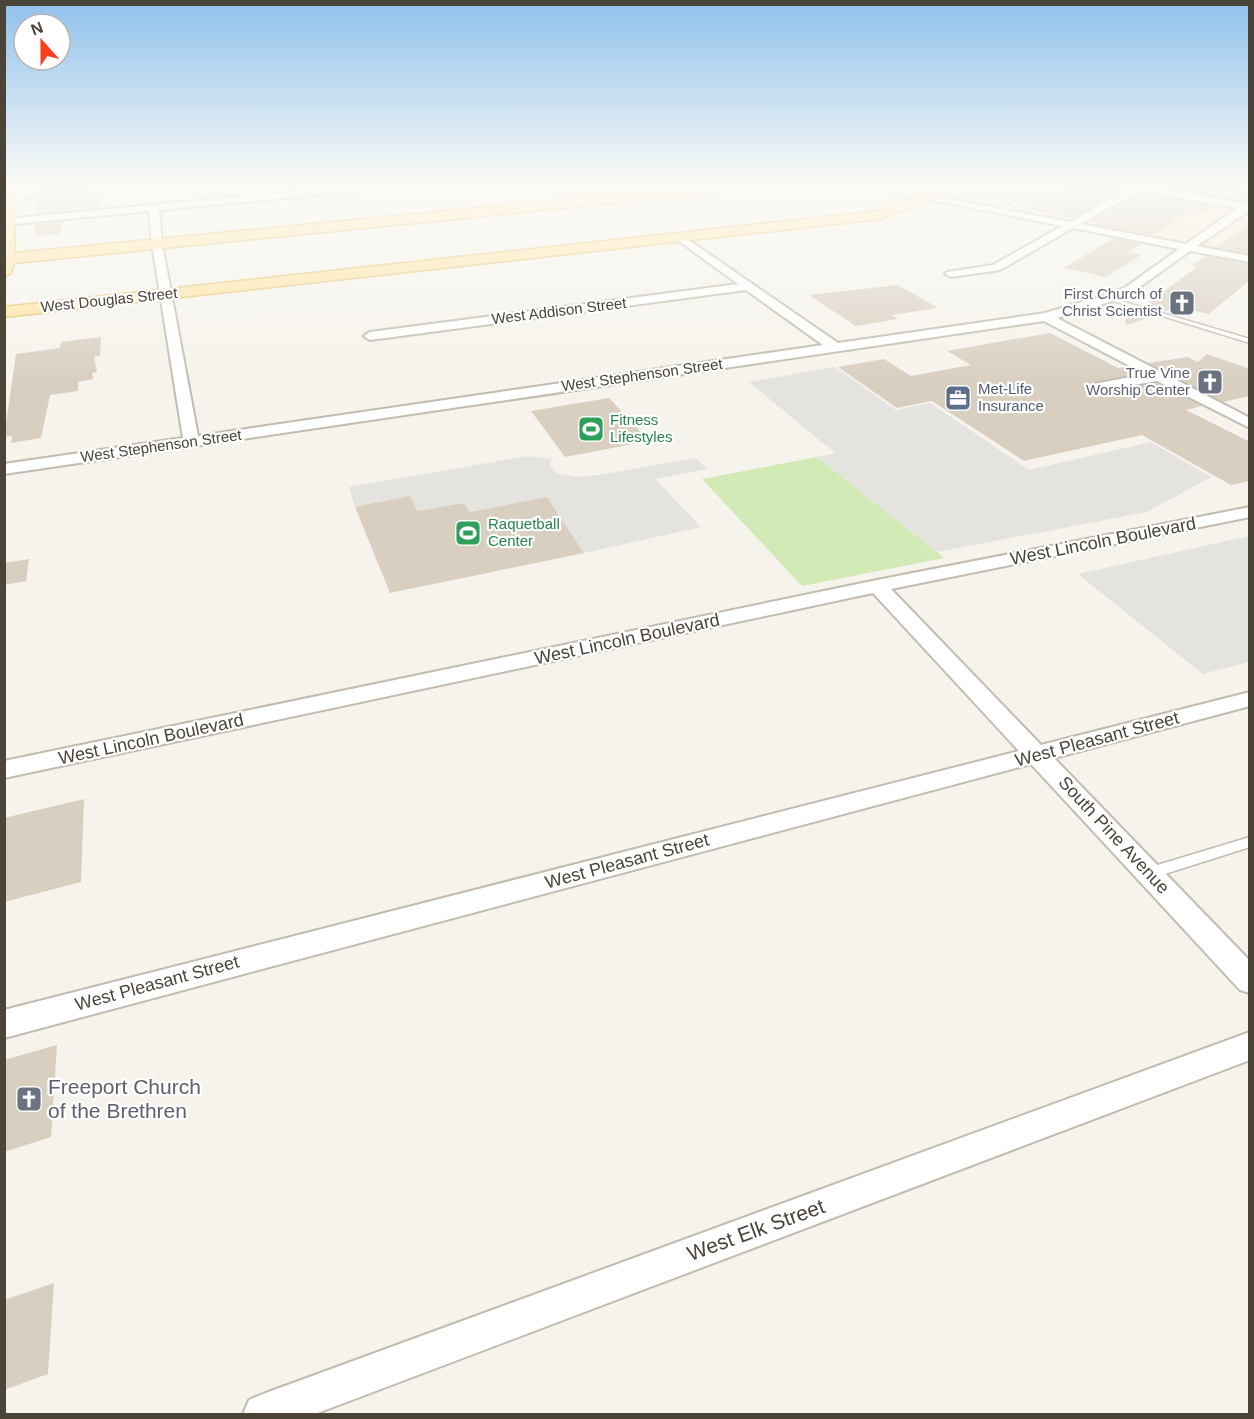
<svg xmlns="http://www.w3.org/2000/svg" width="1254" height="1419" font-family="Arial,sans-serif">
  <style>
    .commercial { fill: #f7ead8 }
    .green { fill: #d2eab5 }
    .parking { fill: #e5e3e0 }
    .building { fill: #d8cfc1 }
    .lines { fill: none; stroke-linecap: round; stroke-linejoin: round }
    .lane-casing { stroke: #c2bbae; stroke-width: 3 }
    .street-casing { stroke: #c2bbae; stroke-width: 4 }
    .primary-casing { stroke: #e6c16a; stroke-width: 3 }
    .lane { fill: #fff; fill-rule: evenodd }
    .street { fill: #fff; fill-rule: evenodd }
    .primary { fill: #ffe39c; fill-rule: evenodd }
    .labels { text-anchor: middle; stroke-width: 4.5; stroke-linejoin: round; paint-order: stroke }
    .far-worship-label { font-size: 15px; fill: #5b616d; stroke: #fff; text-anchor: end }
    .far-street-label { font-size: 15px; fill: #4b4439; stroke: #fff }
    .far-service-label { font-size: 15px; fill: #4e5e75; stroke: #fff; text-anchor: start }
    .far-leisure-label { font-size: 15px; fill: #27864d; stroke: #fff; text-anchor: start }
    .street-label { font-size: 18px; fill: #4b4439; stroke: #fff }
    .near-worship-label { font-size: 21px; fill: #5b616d; stroke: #fff; text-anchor: start }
    .near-street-label { font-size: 21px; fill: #4b4439; stroke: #fff }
  </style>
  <rect width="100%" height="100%" fill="#f6f3ec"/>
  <polygon class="commercial" points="960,183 1249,183 1249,259 927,197"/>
  <polygon class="green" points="817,457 937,552 944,558 802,586 702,479"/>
  <g class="parking">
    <polygon points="835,367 896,410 930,403 1029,470 1151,442 1211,477 1147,512 937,552 817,457 835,453 749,382"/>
    <polygon points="528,456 551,459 550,466 557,473 578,477 599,475 695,458 708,469 655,479 701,527 584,553 547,497 470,512 464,503 417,511 410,497 355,507 349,487"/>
    <polygon points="1249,536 1249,662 1203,674 1078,574"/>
  </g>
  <g class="building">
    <polygon points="43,183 101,183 101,188 39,194"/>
    <polygon points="1072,183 1122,190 1073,218 1023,208"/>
    <polygon points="1152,183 1250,183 1250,187 1231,199 1151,185"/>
    <polygon points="1139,193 1218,207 1211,211 1204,210 1196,215 1186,213 1153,235 1092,224 1095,222 1091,221"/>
    <polygon points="101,194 100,206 37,214 38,200"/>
    <polygon points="63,222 60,234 35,236 35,224"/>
    <polygon points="1250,222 1250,254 1217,247"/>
    <polygon points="1114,238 1141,244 1128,252 1141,255 1106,277 1064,268"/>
    <polygon points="1205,256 1250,264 1250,280 1209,314 1177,307 1164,311 1144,306 1197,267 1192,266"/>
    <polygon points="898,285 938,308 891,315 898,319 856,326 809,295"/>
    <polygon points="1138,311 1153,316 1127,325 1125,320"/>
    <polygon points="1050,333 1118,368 1126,367 1138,373 1089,383 1085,387 1089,393 1094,394 1157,383 1202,406 1186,410 1250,442 1250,481 1231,485 1142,435 1024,461 932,401 897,408 838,367 884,359 911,376 971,365 947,351"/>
    <polygon points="101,337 100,356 94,357 97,372 92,373 93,379 78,382 78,391 50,395 41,438 11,443 12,436 4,437 16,354 60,348 61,342"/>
    <polygon points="1207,354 1250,369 1250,396 1223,402 1148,363 1188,357 1198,362"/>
    <polygon points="609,398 649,441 565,457 531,411"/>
    <polygon points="410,496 417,511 464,503 470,512 547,497 584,553 390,593 355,507"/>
    <polygon points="29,559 26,581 4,585 4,563"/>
    <polygon points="84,799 81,882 4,902 4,818"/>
    <polygon points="57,1045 51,1137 4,1152 4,1060"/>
    <polygon points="54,1283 48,1374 4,1390 4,1300"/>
  </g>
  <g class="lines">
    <defs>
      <g id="lane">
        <polygon points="174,183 192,183 25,199 23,198"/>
        <polygon points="1052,183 1058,183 1002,212 997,211"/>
        <polygon points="1107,297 1250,339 1250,343 1107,299"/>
        <polygon points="1250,837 1250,847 1149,879 1144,877 1142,873 1144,869"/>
      </g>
      <g id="street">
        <path d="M383 183H416L412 186 159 210 162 244 198 436 823 345 746 290 370 340 364 336 370 332 738 284 676 239V235L680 234 838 343 1045 313 1105 295 1126 287 1179 249 1073 228 1000 270 951 277 945 274 947 272 993 265 1062 226 846 183H865L1070 222 1128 189 1104 183 1136 185 1150 183 1146 187 1244 203 1250 200V210L1197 246 1250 256V262L1190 251 1134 291 1113 301 1057 318 1250 418V428L1157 381 1094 392 1089 391 1087 388 1089 385 1145 374 1044 321 4 474V464L183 438 152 244 149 211 4 225V219ZM1139 191 1237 208 1186 244 1081 224Z"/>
        <polygon points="1250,507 1250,517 891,589 1041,745 1250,692 1250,706 1054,758 1250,961 1250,993 1240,990 1031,764 4,1038 4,1010 1019,751 873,593 4,778 4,761 877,580"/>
        <polygon points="1250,1032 1250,1060 315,1414 243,1414 249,1400 263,1394"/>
      </g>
      <g id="primary">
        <polygon points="4,183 13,183 15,253 733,183 781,183 774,187 14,263 10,274 4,276"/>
        <polygon points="948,183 967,183 881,219 4,317 4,307 878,211"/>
      </g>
    </defs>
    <use href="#lane" class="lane-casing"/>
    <use href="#street" class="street-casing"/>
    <use href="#primary" class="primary-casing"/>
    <use href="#lane" class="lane"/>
    <use href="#street" class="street"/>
    <use href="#primary" class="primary"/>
  </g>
  <linearGradient id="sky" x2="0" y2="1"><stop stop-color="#8fc1ec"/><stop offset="0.48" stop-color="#fbfaf6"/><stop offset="1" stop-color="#fbfaf6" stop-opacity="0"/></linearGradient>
  <rect width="1254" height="382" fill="url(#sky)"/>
  <defs>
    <symbol id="church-square" viewBox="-11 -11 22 22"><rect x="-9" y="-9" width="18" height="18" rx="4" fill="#6b7280" stroke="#fff"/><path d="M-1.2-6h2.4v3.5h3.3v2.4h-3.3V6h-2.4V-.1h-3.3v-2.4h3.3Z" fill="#fff"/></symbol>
    <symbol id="office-square" viewBox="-11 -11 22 22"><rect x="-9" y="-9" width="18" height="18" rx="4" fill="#5c6f8a" stroke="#fff"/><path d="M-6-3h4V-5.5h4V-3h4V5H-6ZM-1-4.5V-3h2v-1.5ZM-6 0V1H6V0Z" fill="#fff"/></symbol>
    <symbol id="stadium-square" viewBox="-11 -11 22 22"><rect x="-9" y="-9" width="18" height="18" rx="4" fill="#2e9e5b" stroke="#fff"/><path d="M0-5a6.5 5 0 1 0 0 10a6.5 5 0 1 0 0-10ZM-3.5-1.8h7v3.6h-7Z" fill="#fff"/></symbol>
  </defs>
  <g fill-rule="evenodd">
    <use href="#church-square" x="1167" y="288" width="30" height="30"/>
    <use href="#church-square" x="1195" y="367" width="30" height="30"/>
    <use href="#office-square" x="943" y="383" width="30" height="30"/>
    <use href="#stadium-square" x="576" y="414" width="30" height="30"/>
    <use href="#stadium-square" x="453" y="518" width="30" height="30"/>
    <use href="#church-square" x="14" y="1084" width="30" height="30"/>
  </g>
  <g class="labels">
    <g class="far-worship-label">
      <text x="1162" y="299">First Church of<tspan x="1162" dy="17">Christ Scientist</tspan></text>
      <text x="1190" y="378">True Vine<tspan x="1190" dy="17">Worship Center</tspan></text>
    </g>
    <g class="far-street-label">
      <text transform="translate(109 300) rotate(-6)" y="5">West Douglas Street</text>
      <text transform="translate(559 311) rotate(-7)" y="5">West Addison Street</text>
      <text transform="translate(642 375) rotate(-8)" y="5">West Stephenson Street</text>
      <text transform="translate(161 446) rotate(-8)" y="5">West Stephenson Street</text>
    </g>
    <g class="far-service-label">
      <text x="978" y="394">Met-Life<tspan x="978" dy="17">Insurance</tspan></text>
    </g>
    <g class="far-leisure-label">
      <text x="610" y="425">Fitness<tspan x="610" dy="17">Lifestyles</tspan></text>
      <text x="488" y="529">Raquetball<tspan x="488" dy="17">Center</tspan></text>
    </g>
    <g class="street-label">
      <text transform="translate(1103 541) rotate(-11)" y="6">West Lincoln Boulevard</text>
      <text transform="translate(627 639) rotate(-12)" y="6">West Lincoln Boulevard</text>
      <text transform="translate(151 739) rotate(-12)" y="6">West Lincoln Boulevard</text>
      <text transform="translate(1097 739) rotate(-15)" y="6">West Pleasant Street</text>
      <text transform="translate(1114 835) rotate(47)" y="6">South Pine Avenue</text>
      <text transform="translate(627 861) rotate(-15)" y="6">West Pleasant Street</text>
      <text transform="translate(157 983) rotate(-15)" y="6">West Pleasant Street</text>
    </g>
    <g class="near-worship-label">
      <text x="48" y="1094">Freeport Church<tspan x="48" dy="24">of the Brethren</tspan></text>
    </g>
    <g class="near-street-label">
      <text transform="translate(756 1230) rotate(-20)" y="7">West Elk Street</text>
    </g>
  </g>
  <rect width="1254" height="1419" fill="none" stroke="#4b4439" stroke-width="12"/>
  <g transform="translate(42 42) rotate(339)"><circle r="28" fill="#ffffff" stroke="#b7b4b0" stroke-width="1.5"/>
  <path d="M0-4.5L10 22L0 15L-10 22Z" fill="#fc3f1d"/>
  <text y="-9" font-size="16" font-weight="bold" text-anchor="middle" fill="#4b4439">N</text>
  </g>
</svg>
